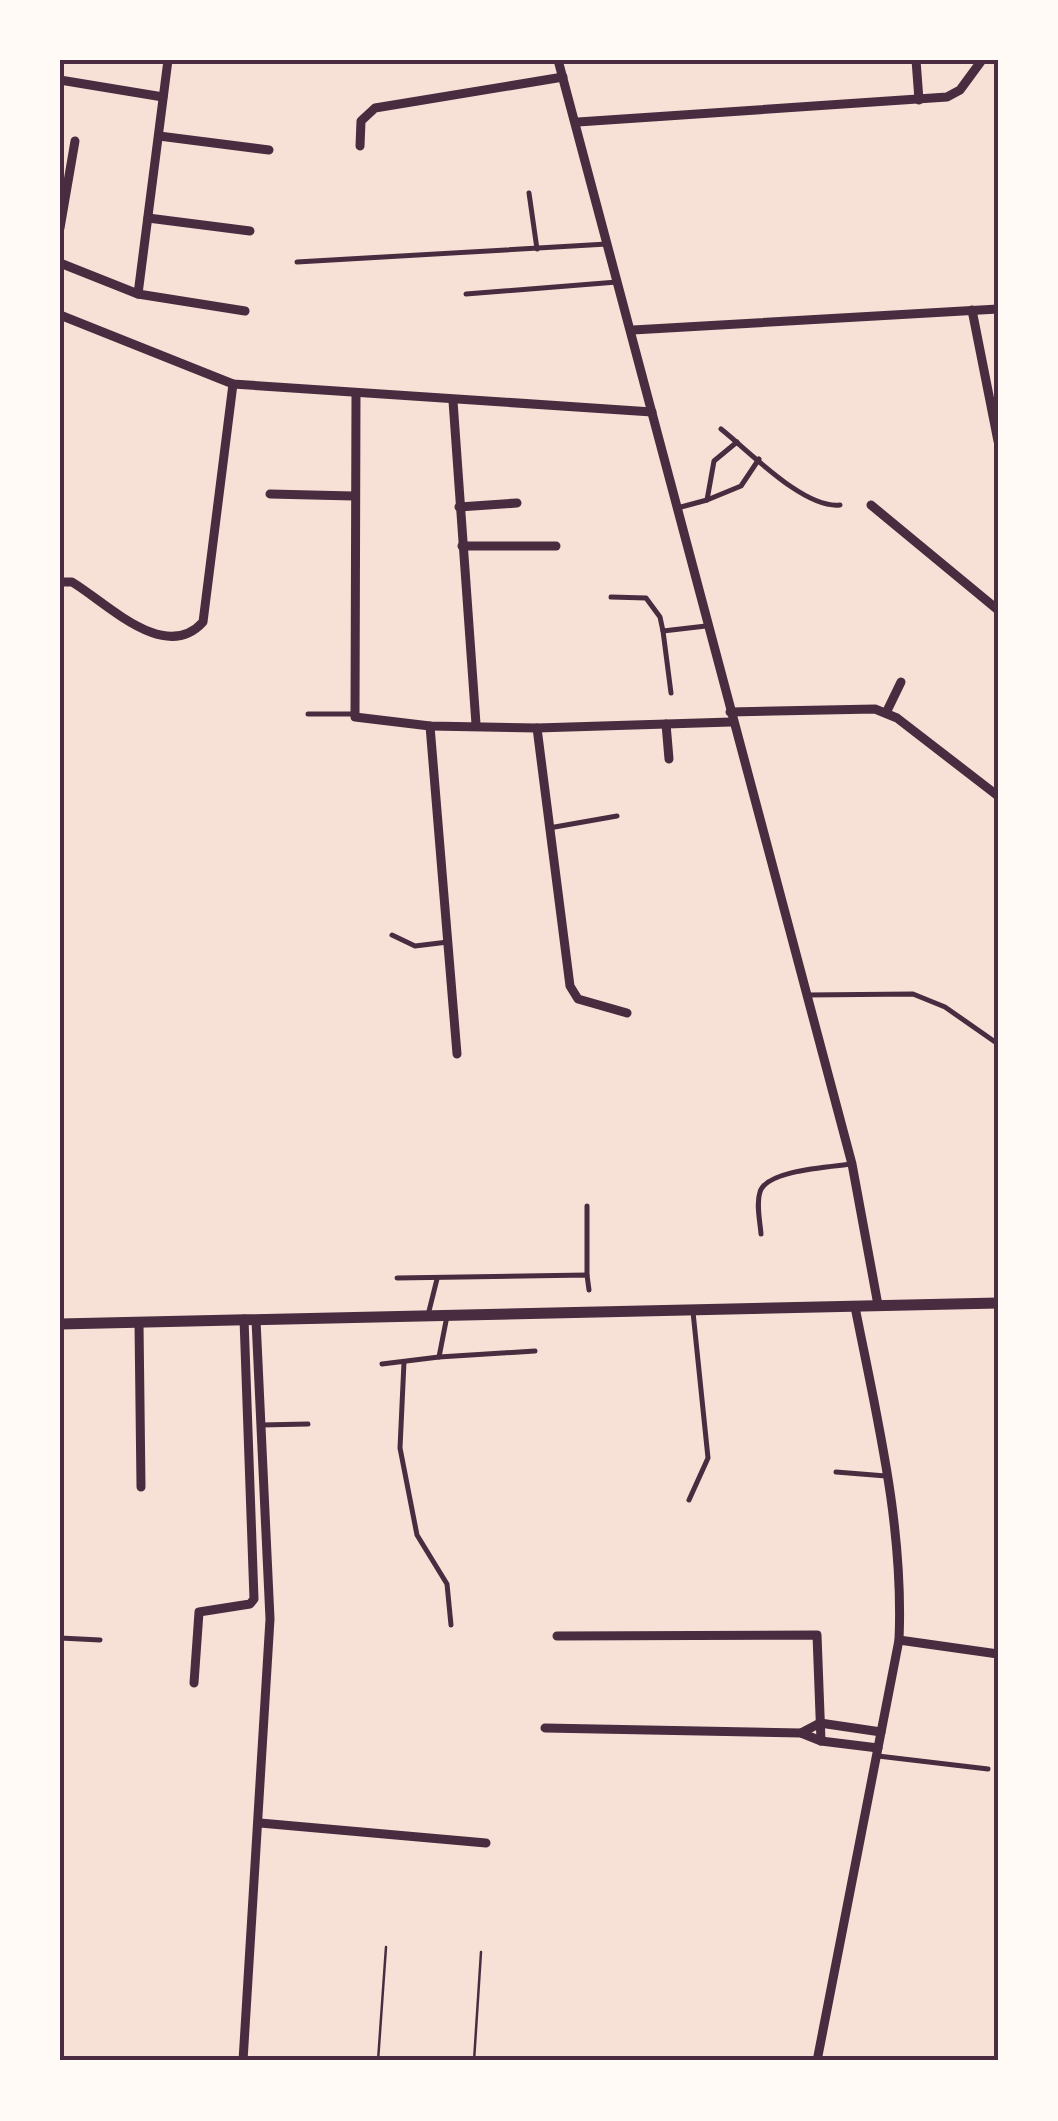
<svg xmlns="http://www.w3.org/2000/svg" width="1058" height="2121" font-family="'Varela Round',sans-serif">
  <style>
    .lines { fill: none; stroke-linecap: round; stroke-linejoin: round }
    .path { stroke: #4a2c40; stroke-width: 2.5 }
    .service { stroke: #4a2c40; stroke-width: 5 }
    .minor { stroke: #4a2c40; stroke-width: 9 }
    .tertiary { stroke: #4a2c40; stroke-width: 11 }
    .neatline { fill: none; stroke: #4a2c40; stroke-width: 4 }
  </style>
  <rect width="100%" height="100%" fill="#f7e1d7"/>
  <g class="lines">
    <g class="path">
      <polyline points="378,2061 386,1947"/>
      <polyline points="474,2061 481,1952"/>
    </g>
    <g class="service">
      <polyline points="529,193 537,249"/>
      <polyline points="297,262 607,244"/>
      <polyline points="466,294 617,282"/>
      <path d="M721 429C750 452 804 509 840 505"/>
      <polyline points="707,500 741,486 759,459"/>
      <polyline points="681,507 707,500 714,461 737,442"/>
      <polyline points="611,597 646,598 660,617 663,631 706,626"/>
      <polyline points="663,631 671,693"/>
      <polyline points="308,714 353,714"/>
      <polyline points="549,828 617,816"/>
      <polyline points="392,935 415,946 448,942"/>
      <polyline points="807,995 913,994 945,1007 998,1044"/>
      <polyline points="587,1206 587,1275"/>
      <path d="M761 1234C760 1221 756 1204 760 1192 766 1170 831 1167 852 1164"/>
      <polyline points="397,1278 587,1275 589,1290"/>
      <polyline points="428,1315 437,1279"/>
      <polyline points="439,1357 535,1351"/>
      <polyline points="404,1362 400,1448 417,1535 447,1584 451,1625"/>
      <polyline points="382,1364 439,1357 447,1316"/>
      <polyline points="261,1425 308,1424"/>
      <polyline points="836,1472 886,1476"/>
      <polyline points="689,1500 708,1458 693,1312"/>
      <polyline points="60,1638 100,1640"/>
      <polyline points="878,1756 988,1769"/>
    </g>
    <g class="minor">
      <polyline points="168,60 138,294 245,311"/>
      <polyline points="558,60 852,1164 878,1305"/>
      <polyline points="916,60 919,100"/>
      <polyline points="60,80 163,97"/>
      <polyline points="578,122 947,97 960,90 982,60"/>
      <polyline points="159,136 269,150"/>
      <polyline points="360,146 361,121 375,108 563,77"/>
      <polyline points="148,218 250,231"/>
      <polyline points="60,228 75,141"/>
      <polyline points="60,263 138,294"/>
      <polyline points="972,310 998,441"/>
      <polyline points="60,315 233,384 652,412"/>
      <polyline points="633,330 998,309"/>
      <polyline points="356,394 355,717 430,726 537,728 731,722"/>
      <polyline points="453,401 476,724"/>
      <polyline points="270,494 353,496"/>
      <polyline points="871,505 998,610"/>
      <polyline points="459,507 517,503"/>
      <polyline points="462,546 556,546"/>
      <path d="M60 582H72C107 603 165 664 203 622L233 384"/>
      <polyline points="730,712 875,709 897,718 998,796"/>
      <polyline points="886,713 901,682"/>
      <polyline points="666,724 669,759"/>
      <polyline points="430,726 457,1054"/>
      <polyline points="537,728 570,986 578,999 627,1013"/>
      <polyline points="139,1323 141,1487"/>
      <polyline points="557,1636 817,1635 821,1741"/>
      <polyline points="899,1640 998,1654"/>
      <polyline points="194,1683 199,1612 250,1604 254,1599 244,1319"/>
      <polyline points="545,1728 801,1733 821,1741 878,1748"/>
      <polyline points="801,1733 820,1723 881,1732"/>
      <polyline points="260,1823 486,1843"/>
      <polyline points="243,2061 270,1619 256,1320"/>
      <path d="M817 2061 899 1640C904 1527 877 1418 855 1307"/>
    </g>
    <polyline class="tertiary" points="60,1324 998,1303"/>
  </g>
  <rect width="1058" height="2121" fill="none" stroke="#fffaf5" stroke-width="125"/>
  <rect x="62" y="62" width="934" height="1996" class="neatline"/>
</svg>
